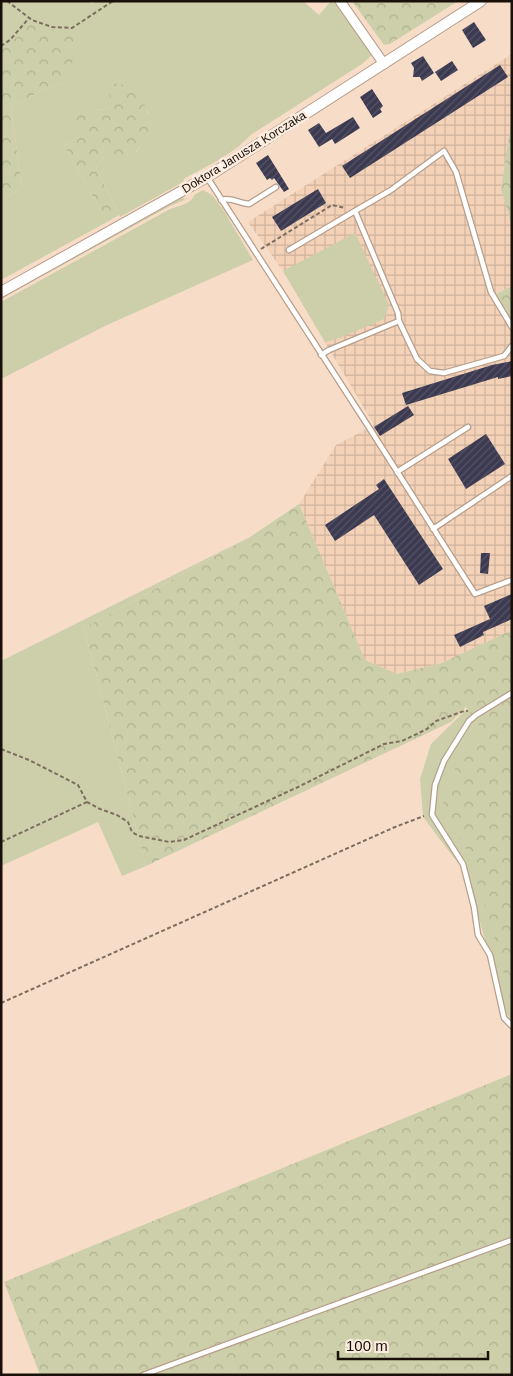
<svg xmlns="http://www.w3.org/2000/svg" width="513" height="1376" font-family="Helvetica,sans-serif">
  <style>
    .industrial { fill: url(#industrial-grid) }
    .green { fill: #cccfa9 }
    .forest { fill: url(#forest-crowns) }
    .building { fill: url(#building-hatch) }
    .lines { fill: none; stroke-linecap: round; stroke-linejoin: round }
    .service-casing { stroke: #b79e8a; stroke-width: 7 }
    .minor-casing { stroke: #b79e8a; stroke-width: 11 }
    .tertiary-casing { stroke: #b79e8a; stroke-width: 12 }
    .path { stroke: #7d6d5f; stroke-width: 2; stroke-dasharray: 4 2.5; stroke-linecap: butt }
    .service { stroke: #fff; stroke-width: 4.5 }
    .minor { stroke: #fff; stroke-width: 9 }
    .tertiary { stroke: #fff; stroke-width: 10 }
    .labels { text-anchor: middle; stroke-width: 5; stroke-linejoin: round; paint-order: stroke }
    .street-label { font-size: 12px; fill: #191009; stroke: #fcecdf }
  </style>
  <defs>
    <pattern id="industrial-grid" width="8" height="8" patternUnits="userSpaceOnUse" patternTransform="scale(1.25)"><rect width="8" height="8" fill="#f3d2b8"/><path d="M0 4h8M4 0v8" fill="none" stroke="#d0b39d"/></pattern>
    <pattern id="forest-crowns" width="20" height="18" patternUnits="userSpaceOnUse" patternTransform="scale(1.25)"><rect width="20" height="18" fill="#cccfa9"/><path d="M2 6a3 3 0 1 1 6 0M12 15a3 3 0 1 1 6 0" fill="none" stroke="#afb190"/></pattern>
    <pattern id="building-hatch" width="6" height="6" patternUnits="userSpaceOnUse" patternTransform="scale(1.25)"><rect width="6" height="6" fill="#3c3a51"/><path d="M-1 1l2-2M0 6l6-6M5 7l2-2" fill="none" stroke="#555365"/></pattern>
  </defs>
  <rect width="100%" height="100%" fill="#f7ddc8"/>
  <polygon class="industrial" points="512,54 512,115 501,189 512,227 512,286 494,295 512,321 512,630 442,663 397,674 365,660 299,504 336,445 374,425 283,271 248,222"/>
  <g class="green">
    <polygon points="1,1 90,1 92,4 96,1 303,1 319,15 331,1 333,1 372,55 362,64 252,134 238,147 219,160 185,178 183,182 120,217 96,168 104,157 137,152 144,138 149,133 149,113 142,101 112,107 106,110 91,109 80,137 64,145 107,222 1,280 1,200 22,188 11,108 40,91 65,82 6,37 1,39"/>
    <path d="M203 190 212 195 224 211 253 260 107 325 1 379V302L170 209C178 206 192 204 194 195Z"/>
    <polygon points="183,197 184,200 189,197 187,199 168,207 1,299 1,297"/>
    <polygon points="355,233 389,305 384,319 337,339 325,342 283,271"/>
    <polygon points="250,537 84,628 146,866 122,876 98,822 1,866 1,661"/>
    <polygon points="512,677 512,1023 496,995 488,951 467,875 423,817 420,779 431,744 481,695"/>
  </g>
  <g class="forest">
    <polygon points="352,1 458,1 390,44 384,45"/>
    <polygon points="21,20 75,36 77,50 65,82 40,91 11,108 22,188 1,200 1,39 6,37"/>
    <path d="M114 84C128 82 144 100 148 112 151 118 149 126 149 133 140 142 136 161 121 162 116 162 109 159 104 157L96 168 119 215 107 222 64 145 80 137 75 117 91 109 106 110 112 107 108 90Z"/>
    <polygon points="512,115 512,227 501,189"/>
    <polygon points="512,286 512,321 494,295"/>
    <polygon points="299,504 365,660 397,674 442,663 512,630 512,1006 494,935 467,851 442,807 456,766 481,728 466,707 451,722 146,866 84,628 250,537"/>
    <polygon points="512,1074 512,1375 40,1375 4,1282"/>
  </g>
  <g class="building">
    <polygon points="474,22 486,40 473,48 462,30"/>
    <polygon points="423,56 434,73 422,81 420,77 413,77 414,68 411,63"/>
    <polygon points="452,61 458,70 441,81 435,72"/>
    <polygon points="500,65 508,77 350,178 342,166"/>
    <polygon points="372,89 383,106 380,109 382,112 373,118 360,97"/>
    <polygon points="353,117 360,128 335,144 332,139 319,147 308,130 319,123 326,133"/>
    <polygon points="268,155 289,189 284,192 274,178 272,180 270,178 267,180 256,163"/>
    <polygon points="318,189 326,203 281,231 272,217"/>
    <polygon points="512,361 512,376 498,379 498,377 406,405 402,393 492,365"/>
    <polygon points="408,406 414,415 380,436 374,427"/>
    <polygon points="486,434 505,464 466,489 448,459"/>
    <polygon points="384,479 443,569 419,585 374,515 335,541 325,525 379,489 376,485"/>
    <polygon points="481,553 490,553 488,574 480,573"/>
    <polygon points="512,594 512,619 483,632 484,635 460,647 454,635 490,619 484,606"/>
  </g>
  <g class="lines">
    <defs>
      <g id="service">
        <polyline points="207,177 370,429 475,594 512,580"/>
        <path d="M221 200C231 197 239 203 249 204L276 187"/>
        <polyline points="355,211 391,190 444,151 456,172 491,292 512,327"/>
        <polyline points="289,250 355,211 398,313 399,321 329,350 321,355"/>
        <polyline points="399,321 417,359 430,371 444,373 504,356 512,346"/>
        <polyline points="397,472 468,427"/>
        <polyline points="433,529 512,476"/>
        <polyline points="512,693 476,715 469,721 444,761 435,785 432,815 463,864 474,907 478,935 490,955 504,1018 512,1026"/>
        <polyline points="143,1375 512,1240"/>
      </g>
      <polyline id="minor" points="340,1 384,64"/>
      <polyline id="tertiary" points="1,292 207,177 481,1"/>
    </defs>
    <use href="#service" class="service-casing"/>
    <use href="#minor" class="minor-casing"/>
    <use href="#tertiary" class="tertiary-casing"/>
    <g class="path">
      <polyline points="7,1 32,20 52,27 72,28 113,1"/>
      <polyline points="1,46 10,40 29,18"/>
      <polyline points="261,249 332,205 345,208"/>
      <polyline points="1,749 29,760 78,785 87,802 100,809 117,815 128,822 132,832 139,836 169,842 184,840 300,786 384,744 402,741 427,729 436,721 464,711 468,711"/>
      <polyline points="1,842 87,802"/>
      <polyline points="1,1003 395,827 424,816"/>
    </g>
    <use href="#service" class="service"/>
    <use href="#minor" class="minor"/>
    <use href="#tertiary" class="tertiary"/>
  </g>
  <g class="labels">
    <g class="street-label">
      <text transform="translate(244 152) rotate(-32)" y="4">Doktora Janusza Korczaka</text>
    </g>
  </g>
  <rect width="513" height="1376" fill="none" stroke="#191009" stroke-width="5"/>
  <path d="M338 1351v8h150v-8" fill="none" stroke="#191009" stroke-width="2.5"/>
  <text x="346" y="1351" font-size="15" fill="#191009" stroke="#fcecdf" stroke-width="4" paint-order="stroke">100 m</text>
</svg>
